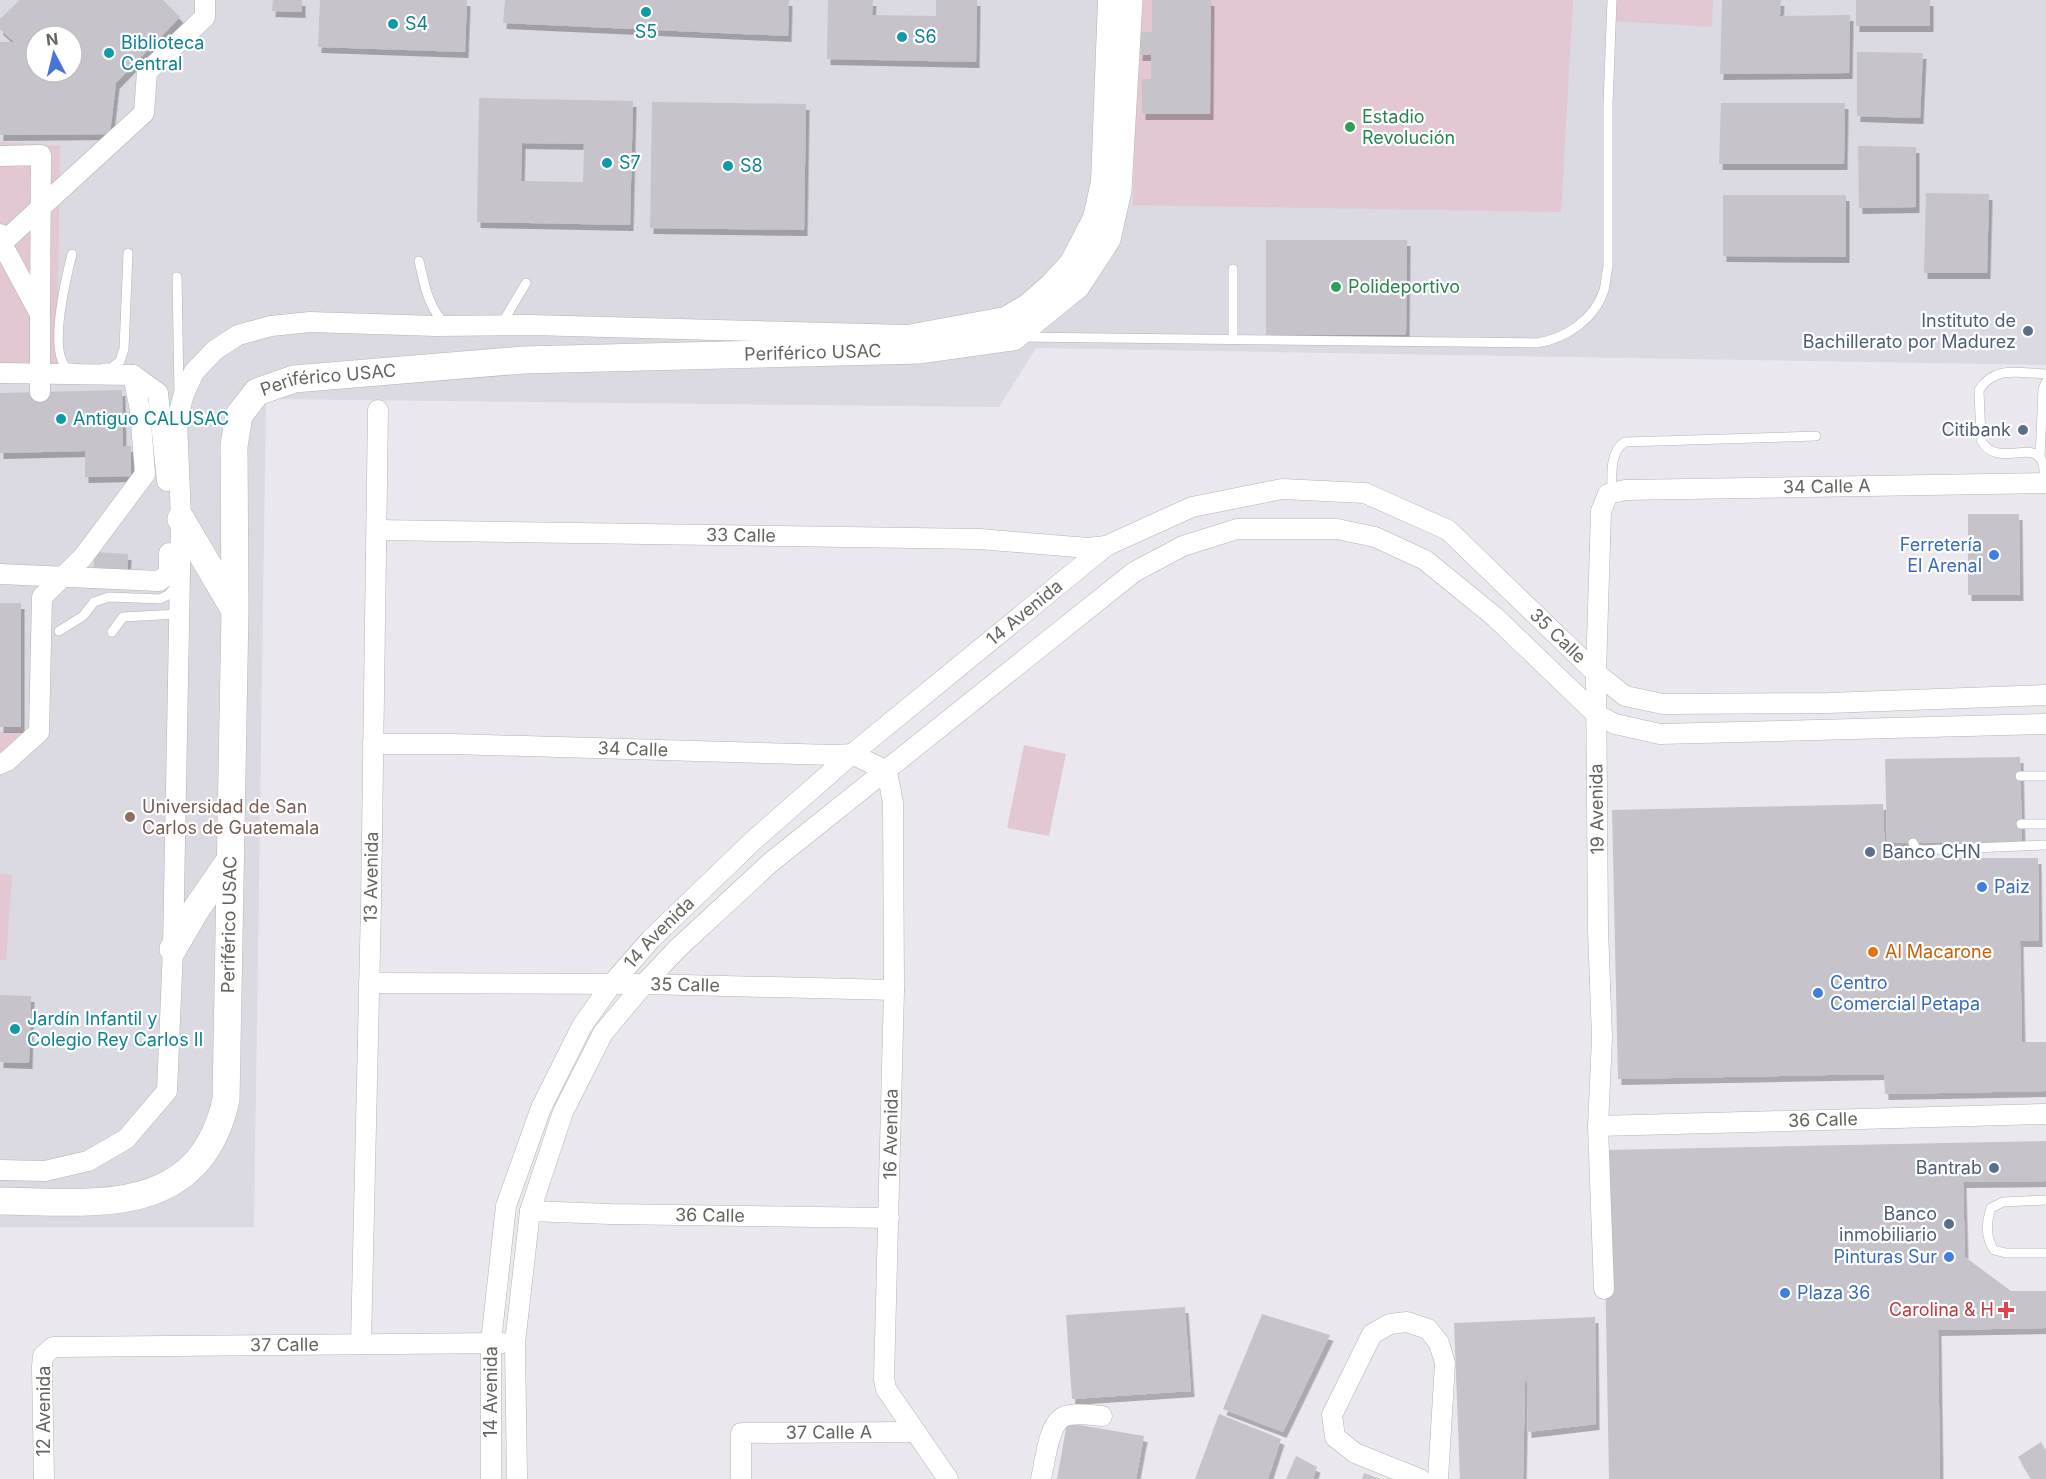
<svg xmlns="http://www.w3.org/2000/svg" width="2046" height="1479" font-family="Inter,sans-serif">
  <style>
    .education { fill: #dbd9e1; fill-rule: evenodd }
    .green { fill: #e3c7d2 }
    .building { fill: #c6c4ca; fill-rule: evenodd; filter: url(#shadow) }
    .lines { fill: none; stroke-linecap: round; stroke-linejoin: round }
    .lane-casing { stroke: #b3b5b0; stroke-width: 10 }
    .street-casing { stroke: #b3b5b0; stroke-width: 21 }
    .secondary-casing { stroke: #b6b8b1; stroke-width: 28 }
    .lane { stroke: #fff; stroke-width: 9 }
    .street { stroke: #fff; stroke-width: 20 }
    .secondary { stroke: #fff; stroke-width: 27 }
    .culture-dot { fill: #0f9aa8; stroke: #fff; stroke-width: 2 }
    .leisure-dot { fill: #2e9e5b; stroke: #fff; stroke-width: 2 }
    .service-dot { fill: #5c6f8a; stroke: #fff; stroke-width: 2 }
    .shop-dot { fill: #3f7fe0; stroke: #fff; stroke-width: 2 }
    .education-dot { fill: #8d6e63; stroke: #fff; stroke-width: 2 }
    .food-dot { fill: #e8710a; stroke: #fff; stroke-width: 2 }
    .health-dot { fill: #e0444e; stroke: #fff; stroke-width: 2 }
    .labels { text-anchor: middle; stroke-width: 4.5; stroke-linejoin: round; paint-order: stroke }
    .culture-label { font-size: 18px; fill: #0d838f; stroke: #fff; text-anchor: start }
    .leisure-label { font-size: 18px; fill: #27864d; stroke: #fff; text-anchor: start }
    .service-label { font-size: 18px; fill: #4e5e75; stroke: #fff; text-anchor: end }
    .street-label { font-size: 18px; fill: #64655f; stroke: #fff }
    .shop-label { font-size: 18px; fill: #366cbe; stroke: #fff; text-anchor: start }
    .education-label { font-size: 18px; fill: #785e54; stroke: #fff; text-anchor: start }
    .food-label { font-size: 18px; fill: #c56008; stroke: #fff; text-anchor: start }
    .health-label { font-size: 18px; fill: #be3a42; stroke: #fff; text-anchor: end }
  </style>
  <defs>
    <filter id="shadow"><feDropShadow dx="3.5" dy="6" stdDeviation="0" flood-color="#0004"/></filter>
  </defs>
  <rect width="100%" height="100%" fill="#eae7ef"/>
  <path class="education" d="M0 0H2046V365L1036 348 999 407 266 399 254 1227H0ZM36 36H72V72H36Z"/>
  <g class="green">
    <polygon points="1135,0 1573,0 1561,212 1133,205"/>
    <polygon points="1615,0 1713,0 1712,27 1614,21"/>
    <polygon points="0,142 60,146 57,374 0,376"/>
    <polygon points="0,732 39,732 0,764"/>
    <polygon points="1024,745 1066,754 1049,836 1007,828"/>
    <polygon points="0,874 12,875 6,960 0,960"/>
  </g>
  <g class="building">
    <path d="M20 0H163L180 17 116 83 110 134 0 135V42H14L0 29V19ZM36 36H72V72H36Z"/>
    <polygon points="273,0 302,0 302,12 272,11"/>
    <polygon points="320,0 467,0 465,52 318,47"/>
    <polygon points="505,0 789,0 788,36 503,23"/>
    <polygon points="828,0 873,0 872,15 936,16 936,0 977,0 976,62 827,59"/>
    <polygon points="1152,0 1211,0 1210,114 1142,114 1142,79 1151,79 1151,55 1139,55 1140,32 1152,32"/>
    <polygon points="1722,0 1781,0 1780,16 1850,15 1849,73 1720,74"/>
    <rect x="1856" y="0" width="74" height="26"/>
    <polygon points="1857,52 1923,53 1920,118 1857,116"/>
    <path d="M479 98 633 101 630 225 477 222ZM522 143 584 144 583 182 521 181Z"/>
    <polygon points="652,102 806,104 804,230 650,228"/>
    <polygon points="1721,103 1845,103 1844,164 1719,164"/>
    <polygon points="1858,146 1916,147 1916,207 1859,208"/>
    <polygon points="1926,193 1989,194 1987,273 1924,273"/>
    <polygon points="1723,195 1846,195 1846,257 1723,256"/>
    <polygon points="1266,240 1407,240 1406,335 1266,335"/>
    <polygon points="122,390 123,446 131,446 131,476 85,477 85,451 0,453 0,393"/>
    <polygon points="1968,514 2019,514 2020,595 1968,595"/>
    <polygon points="94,552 128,554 127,575 94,574"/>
    <rect x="0" y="603" width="21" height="124"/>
    <polygon points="2020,757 2022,842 1887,843 1885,759"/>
    <polygon points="1883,804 1885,858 2038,858 2039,941 2020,941 2022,1042 2046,1042 2046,1091 1885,1094 1884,1074 1618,1079 1612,810"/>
    <polygon points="0,995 31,996 29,1063 0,1062"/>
    <polygon points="2046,1141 2046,1181 1963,1182 1965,1257 2011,1291 2046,1291 2046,1328 1938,1330 1940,1479 1609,1479 1603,1150"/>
    <polygon points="1185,1307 1191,1391 1072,1399 1066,1315"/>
    <polygon points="1262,1314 1330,1335 1283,1432 1223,1409"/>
    <polygon points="1595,1317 1596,1424 1528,1432 1526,1335 1523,1479 1460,1479 1454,1323"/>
    <polygon points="1219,1414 1281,1439 1268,1479 1195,1479"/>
    <polygon points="1067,1423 1144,1436 1136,1479 1057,1479"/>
    <polygon points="2041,1442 2046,1451 2046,1479 2031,1479 2018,1457"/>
    <polygon points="1296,1456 1317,1467 1313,1479 1286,1479"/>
    <polygon points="1364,1473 1380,1479 1362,1479"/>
  </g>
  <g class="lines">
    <defs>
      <g id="lane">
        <path d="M72 254C66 278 48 351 67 368H72"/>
        <path d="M419 261C424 282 428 309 446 324"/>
        <polyline points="1233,269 1233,339"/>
        <polyline points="177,277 179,393"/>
        <polyline points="501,325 526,283"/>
        <path d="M1022 337 1537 343C1565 339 1595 319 1604 290 1606 283 1606 274 1608 267V104L1612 0"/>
        <polyline points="104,368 111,368 120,361 124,349 128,253"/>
        <polyline points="2040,458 2043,389 2046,382"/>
        <path d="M2045 483C2044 475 2045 466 2041 459 2029 441 1996 468 1981 440L1979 390C1995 365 2019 373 2046 374"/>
        <path d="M1612 493C1612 477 1609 451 1625 442L1816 436"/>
        <polyline points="59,631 83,616 94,602 109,597 160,599 168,595 177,585"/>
        <polyline points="112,632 123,617 179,614"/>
        <polyline points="2020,776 2046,776"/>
        <polyline points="2021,824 2046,824"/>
        <polyline points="1913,843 1916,849 1923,850 2046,845"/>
        <path d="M2046 1200 2003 1202 1991 1208C1986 1223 1985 1237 1994 1250L2006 1253H2046"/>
      </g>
      <g id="street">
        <polyline points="0,156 41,155 40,314"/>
        <polyline points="0,234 2,244 40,314 40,392"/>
        <polyline points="0,245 144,113 147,72 205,17 205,0"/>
        <polyline points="0,373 133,375 140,410 145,474 83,557 42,597 39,732 7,761 0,764"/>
        <polyline points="133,375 158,393 167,481"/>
        <path id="s1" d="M377 530 980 539 1088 548 1106 546"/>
        <polyline points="0,574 159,581 169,574 169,553"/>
        <path id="s2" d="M373 744H452L835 755 852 754 887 771 893 803 894 990 884 1379 886 1389 948 1479"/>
        <path id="s3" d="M369 983 644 984 894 990"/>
        <path id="s4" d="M1598 1126 2046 1114"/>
        <polyline points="0,1170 45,1171 88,1161 126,1139 167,1091 173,949 181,519 177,419 184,394 194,372 215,350 238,335 271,326 310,322 436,326 530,325 907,335 1005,317 1027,304 1051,283 1070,262 1093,218 1101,182 1108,0"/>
        <path id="s5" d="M530 1211 610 1214 889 1218"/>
        <path id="s6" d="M1604 1289 1598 1126 1602 1038 1598 929 1596 673 1601 511 1608 494 1625 490 2046 483"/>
        <path id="s7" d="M361 1343 371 906 378 410"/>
        <path id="s8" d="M44 1479 42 1366 43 1356 53 1347 503 1343"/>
        <path id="s9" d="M491 1479V1342L506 1206 541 1108 582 1026 611 985 651 939 755 839 852 754 1106 546 1192 507 1282 489 1365 493 1448 530 1596 673 1625 696 1663 704 1828 703 2046 695"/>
        <polyline points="517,1479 515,1343 530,1211 563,1112 603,1033 644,984 677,949 770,863 1134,572 1183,546 1237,529 1337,529 1375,537 1425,560 1495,617 1596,714 1615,724 1660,734 2046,724"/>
        <path id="s10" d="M741 1479V1433L916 1432"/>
        <path d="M1041 1479C1045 1463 1048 1425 1063 1417 1074 1412 1090 1415 1102 1416"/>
        <polyline points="1420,1479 1355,1453 1335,1437 1332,1415 1372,1334 1390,1324 1407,1322 1428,1329 1439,1343 1445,1363 1438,1479"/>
      </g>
      <g id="secondary">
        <polyline points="181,519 234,609"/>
        <polyline points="173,949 195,911 230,860"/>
        <path id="s11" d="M0 1201C95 1202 199 1219 226 1100L235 610 234 446 239 415 257 392 294 379 523 360 920 350 1013 337 1077 285 1107 239 1118 190 1129 0"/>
      </g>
    </defs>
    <use href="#lane" class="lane-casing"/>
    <use href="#street" class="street-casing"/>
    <use href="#secondary" class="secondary-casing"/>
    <use href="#lane" class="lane"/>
    <use href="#street" class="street"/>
    <use href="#secondary" class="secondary"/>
  </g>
  <g class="culture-dot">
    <circle cx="646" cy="12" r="6"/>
    <circle cx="393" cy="24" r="6"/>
    <circle cx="902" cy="37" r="6"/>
    <circle cx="109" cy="53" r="6"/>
    <circle cx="607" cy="163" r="6"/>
    <circle cx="728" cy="166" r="6"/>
    <circle cx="61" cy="419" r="6"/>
    <circle cx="15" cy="1029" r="6"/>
  </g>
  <g class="leisure-dot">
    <circle cx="1350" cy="127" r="6"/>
    <circle cx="1336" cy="287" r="6"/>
  </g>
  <g class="service-dot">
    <circle cx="2028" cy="331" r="6"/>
    <circle cx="2023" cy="430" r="6"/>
    <circle cx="1870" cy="852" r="6"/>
    <circle cx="1994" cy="1168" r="6"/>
    <circle cx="1949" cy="1224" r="6"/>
  </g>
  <g class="shop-dot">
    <circle cx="1994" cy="555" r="6"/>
    <circle cx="1982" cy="887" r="6"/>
    <circle cx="1818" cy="993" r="6"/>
    <circle cx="1949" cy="1257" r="6"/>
    <circle cx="1785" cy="1293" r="6"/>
  </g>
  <circle class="education-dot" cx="130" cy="817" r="6"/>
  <circle class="food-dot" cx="1873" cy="952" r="6"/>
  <path class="health-dot" d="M2003 1301h6v6h6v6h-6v6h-6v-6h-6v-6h6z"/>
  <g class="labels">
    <g class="culture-label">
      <text x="405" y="30">S4</text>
      <text x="646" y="38" text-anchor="middle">S5</text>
      <text x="914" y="43">S6</text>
      <text x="121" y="49">Biblioteca<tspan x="121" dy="21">Central</tspan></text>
      <text x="619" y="169">S7</text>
      <text x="740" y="172">S8</text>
      <text x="73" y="425">Antiguo CALUSAC</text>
      <text x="27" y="1025">Jardín Infantil y<tspan x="27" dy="21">Colegio Rey Carlos II</tspan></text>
    </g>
    <g class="leisure-label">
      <text x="1362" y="123">Estadio<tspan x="1362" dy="21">Revolución</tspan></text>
      <text x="1348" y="293">Polideportivo</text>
    </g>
    <g class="service-label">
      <text x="2016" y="327">Instituto de<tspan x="2016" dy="21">Bachillerato por Madurez</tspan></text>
      <text x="2011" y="436">Citibank</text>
      <text x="1882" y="858" text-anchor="start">Banco CHN</text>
      <text x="1982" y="1174">Bantrab</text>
      <text x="1937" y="1220">Banco<tspan x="1937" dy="21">inmobiliario</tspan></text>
    </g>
    <g class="street-label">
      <text dy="6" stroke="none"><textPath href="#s11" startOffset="1550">Periférico USAC</textPath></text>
      <text dy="6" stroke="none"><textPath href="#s11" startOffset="1064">Periférico USAC</textPath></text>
      <text dy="6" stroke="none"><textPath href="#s6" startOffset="1016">34 Calle A</textPath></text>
      <text dy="6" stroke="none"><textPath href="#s1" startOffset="364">33 Calle</textPath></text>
      <text dy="6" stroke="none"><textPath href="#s9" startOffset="1077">14 Avenida</textPath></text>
      <text dy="6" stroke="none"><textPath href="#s9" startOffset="1695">35 Calle</textPath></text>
      <text dy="6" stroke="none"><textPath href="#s2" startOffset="260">34 Calle</textPath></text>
      <text transform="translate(1597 809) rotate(-91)" y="6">19 Avenida</text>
      <text dy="6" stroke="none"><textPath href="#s7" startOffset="466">13 Avenida</textPath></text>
      <text dy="6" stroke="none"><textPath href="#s11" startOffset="452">Periférico USAC</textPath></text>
      <text dy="6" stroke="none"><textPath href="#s9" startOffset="591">14 Avenida</textPath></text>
      <text dy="6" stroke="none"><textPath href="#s3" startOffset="316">35 Calle</textPath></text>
      <text dy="6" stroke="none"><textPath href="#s4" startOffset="225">36 Calle</textPath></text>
      <text transform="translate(891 1134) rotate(-89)" y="6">16 Avenida</text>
      <text dy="6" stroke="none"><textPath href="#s5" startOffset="180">36 Calle</textPath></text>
      <text dy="6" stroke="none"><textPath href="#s8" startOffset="368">37 Calle</textPath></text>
      <text transform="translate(491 1392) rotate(-90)" y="6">14 Avenida</text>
      <text transform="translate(44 1411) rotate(-90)" y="6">12 Avenida</text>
      <text dy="6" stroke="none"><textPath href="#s10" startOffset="134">37 Calle A</textPath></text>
    </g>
    <g class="shop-label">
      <text x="1982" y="551" text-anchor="end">Ferretería<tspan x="1982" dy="21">El Arenal</tspan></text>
      <text x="1994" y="893">Paiz</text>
      <text x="1830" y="989">Centro<tspan x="1830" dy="21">Comercial Petapa</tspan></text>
      <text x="1937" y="1263" text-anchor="end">Pinturas Sur</text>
      <text x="1797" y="1299">Plaza 36</text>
    </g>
    <g class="education-label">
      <text x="142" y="813">Universidad de San<tspan x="142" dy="21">Carlos de Guatemala</tspan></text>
    </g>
    <g class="food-label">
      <text x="1885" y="958">Al Macarone</text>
    </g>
    <g class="health-label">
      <text x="1994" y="1316">Carolina &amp; H</text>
    </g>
  </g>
  <g transform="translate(54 54) rotate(353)"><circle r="28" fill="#ffffff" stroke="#c1c1bf" stroke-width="1.5"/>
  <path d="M0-4.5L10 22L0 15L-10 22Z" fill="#4874d3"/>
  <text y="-9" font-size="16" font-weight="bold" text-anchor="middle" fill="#64655f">N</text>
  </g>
</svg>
